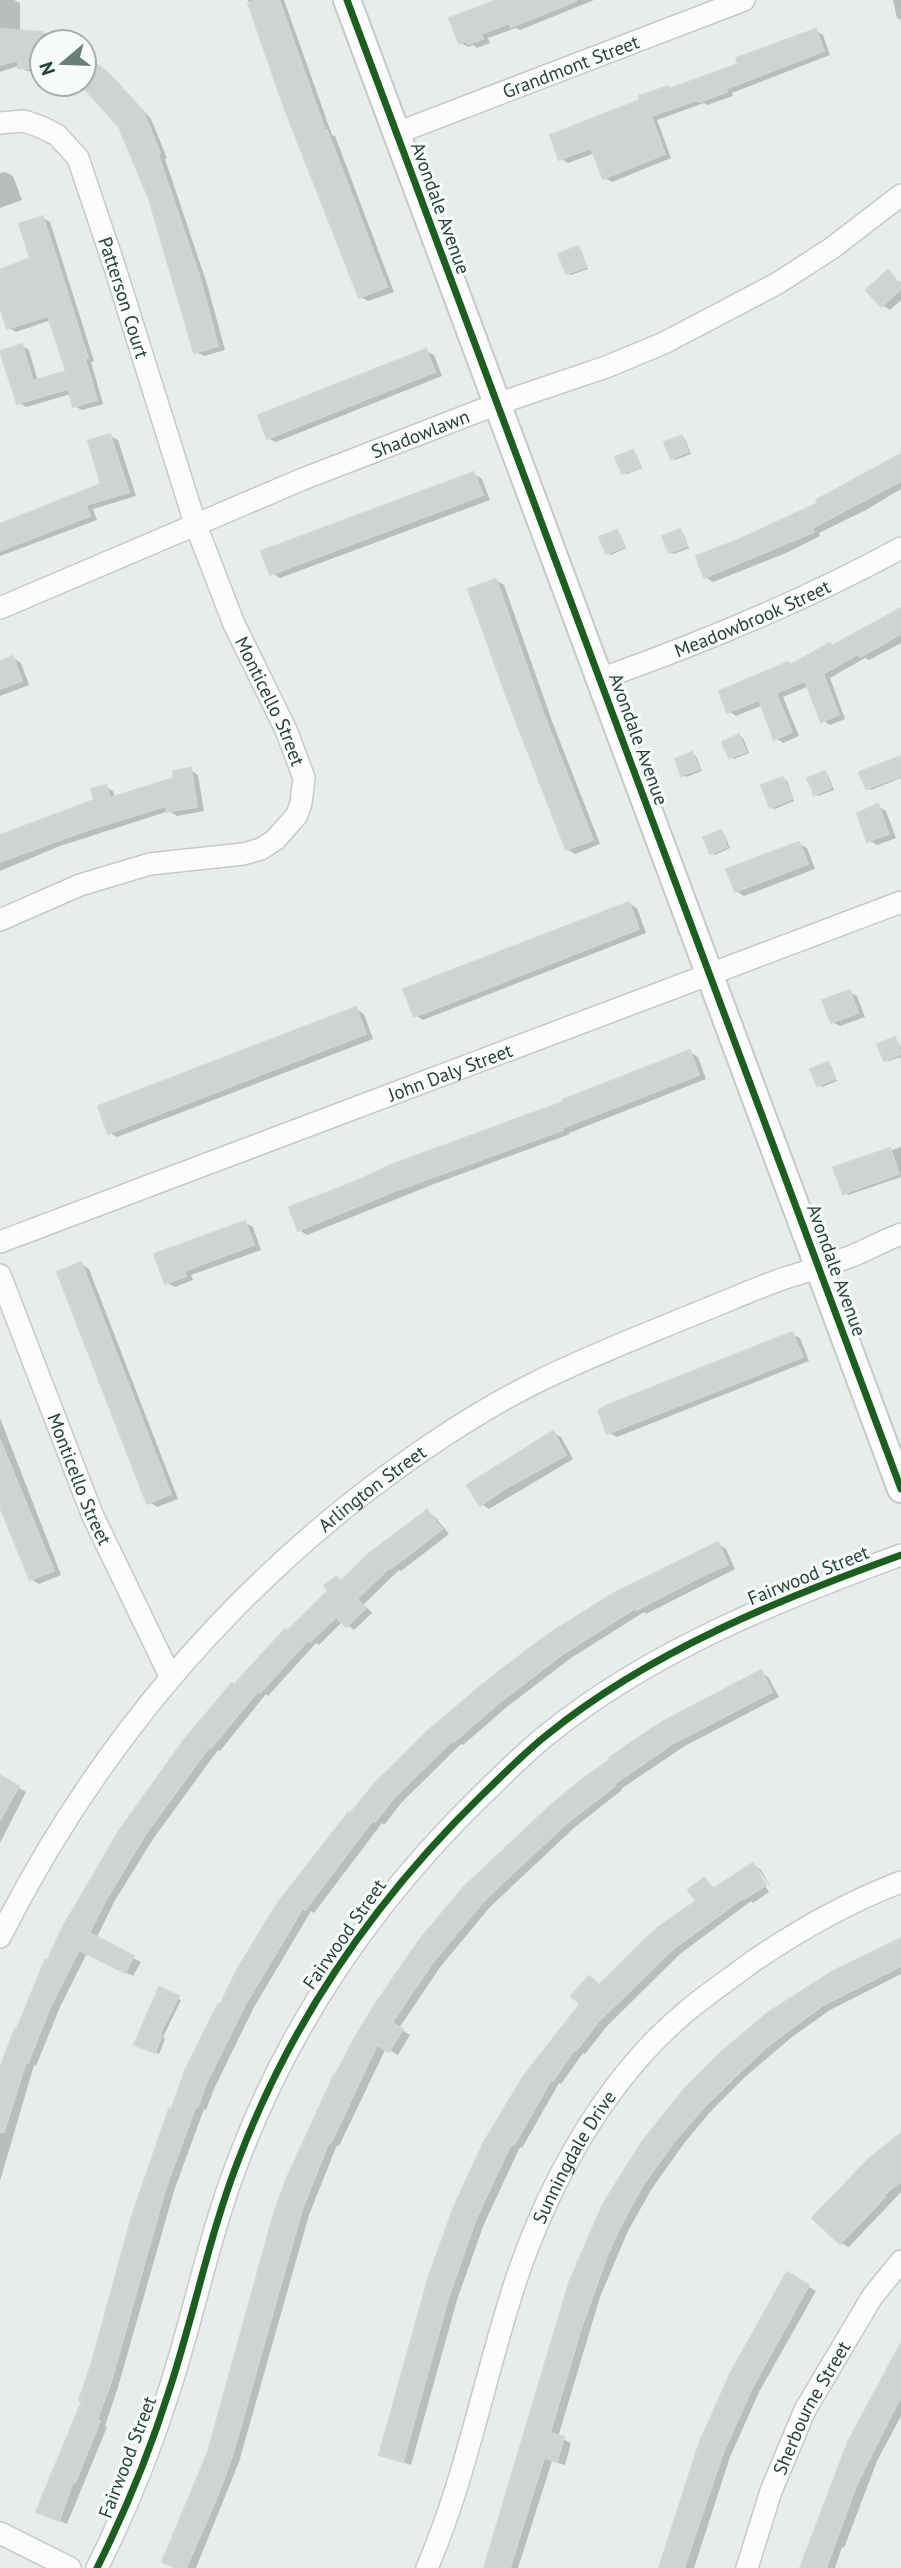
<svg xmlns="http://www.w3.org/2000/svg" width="901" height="2568" font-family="'PT Sans',sans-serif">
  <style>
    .shadow { fill: #0003 }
    .building { fill: #cfd4d2; stroke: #d1d6d4; stroke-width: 2 }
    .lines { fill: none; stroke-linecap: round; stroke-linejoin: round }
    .minor-casing { stroke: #c5cac8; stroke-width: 24 }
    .tertiary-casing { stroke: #c5cac8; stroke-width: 30 }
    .minor { stroke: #fcfcfc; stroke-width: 21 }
    .tertiary { stroke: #fcfcfc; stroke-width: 26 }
    .cycleway-casing { stroke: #f7fbf9; stroke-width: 11 }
    .cycleway { stroke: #1b5e20; stroke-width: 7 }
    .labels { text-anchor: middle; stroke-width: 6; stroke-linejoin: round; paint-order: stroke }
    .street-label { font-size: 19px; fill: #24423a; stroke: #f7fbf9 }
  </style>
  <rect width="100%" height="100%" fill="#e8edeb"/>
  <g class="shadow">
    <polygon points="0,0 14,0 20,3 20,32 51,34 58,39 58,42 42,42 42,72 27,71 18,66 0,72"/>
    <polygon points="248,0 284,0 332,135 335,136 394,292 368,301 360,297 286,106"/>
    <polygon points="500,0 594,0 520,30 516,28 488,38 490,43 477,48 473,45 468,47 460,42"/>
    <polygon points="893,0 901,0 901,20 897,18"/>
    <polygon points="816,31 823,35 830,55 732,93 733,96 707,105 704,103 657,120 671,158 612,182 605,178 595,153 568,163 561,159 643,101 667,88 671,90 740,65"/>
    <polygon points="84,60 112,76 151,119 167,158 165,159 207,284 225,350 204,356 196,352 150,198 121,126 88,89 78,84 84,84"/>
    <polygon points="5,172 13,176 22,200 0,208 0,173"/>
    <polygon points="43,218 50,222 94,361 91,362 103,404 82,410 74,406 71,394 26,407 19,403 22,346 29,350 38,381 68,372 51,320 16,332 9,328 0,288 0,271 32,259"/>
    <polygon points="578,248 581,250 588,269 571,275 567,273"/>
    <polygon points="888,273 901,283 901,300 890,310 882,305"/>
    <polygon points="426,351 434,355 442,376 276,442 268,438"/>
    <polygon points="110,436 118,440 136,496 93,509 97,520 0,556 0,526 103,485"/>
    <polygon points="682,437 685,439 691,454 675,460 672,458"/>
    <polygon points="633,452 636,454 642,468 627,474 623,472"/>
    <polygon points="901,454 901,489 866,510 819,533 820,536 786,553 713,582 705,577 739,542 820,504 896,459 895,457"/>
    <polygon points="474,474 482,479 490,500 280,578 272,573"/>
    <polygon points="680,531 683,533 689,548 674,554 670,552"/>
    <polygon points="617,532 620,534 626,548 611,555 608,553"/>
    <polygon points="496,580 504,585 552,721 600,844 575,854 567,849"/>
    <polygon points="901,609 901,643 869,660 865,658 830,678 845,719 830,725 823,720 809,686 783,697 799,736 783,743 776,738 763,705 736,716 729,711 792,666 834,647"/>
    <polygon points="13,658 21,663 29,685 0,696 0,663"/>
    <polygon points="739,736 743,738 749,753 734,759 730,757"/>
    <polygon points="692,754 696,756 702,771 686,777 683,775"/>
    <polygon points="901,757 901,778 871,790 867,788"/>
    <polygon points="190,770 198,775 204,811 177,816 169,811 60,846 0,871 0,838 96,801 105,787 113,791 115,798 176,779"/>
    <polygon points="824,773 828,775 834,790 818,796 815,794"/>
    <polygon points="783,779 787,781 794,801 775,809 771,807"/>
    <polygon points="878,806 886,811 896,838 877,845 869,840"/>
    <polygon points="721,832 724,834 730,848 715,855 711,853"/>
    <polygon points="799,844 807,848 815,869 744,896 736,891"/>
    <polygon points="629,904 637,908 646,933 423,1020 415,1015"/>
    <polygon points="849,992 857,996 865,1017 840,1026 832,1022"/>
    <polygon points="356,1009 364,1014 373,1039 117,1137 109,1132"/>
    <polygon points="895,1039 901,1047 901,1057 889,1061 886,1060"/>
    <polygon points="690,1052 698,1057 706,1079 569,1133 570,1134 434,1184 307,1235 299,1230 565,1103"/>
    <polygon points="827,1064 831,1066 837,1081 822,1087 818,1085"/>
    <polygon points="901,1147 901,1177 848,1195 845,1193 836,1168"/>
    <polygon points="245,1223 253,1227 261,1250 191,1275 193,1280 175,1287 167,1283"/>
    <polygon points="81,1264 89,1269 178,1499 157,1507 149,1502"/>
    <polygon points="792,1334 800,1338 809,1361 617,1437 609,1433"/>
    <polygon points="0,1418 61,1575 39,1584 31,1579 0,1498"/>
    <polygon points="553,1433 561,1437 573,1459 489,1509 482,1504"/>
    <polygon points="427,1512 435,1517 449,1534 401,1571 399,1570 364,1604 372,1613 354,1630 343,1621 319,1645 316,1643 268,1696 266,1694 220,1751 218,1750 153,1839 114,1902 96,1939 141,1962 133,1976 87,1953 60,2007 36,2066 34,2065 0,2181 0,2075 35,1986 235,1687 331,1591 336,1578 343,1581"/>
    <polygon points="718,1544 726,1549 735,1569 646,1614 644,1612 571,1658 508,1706 463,1745 461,1744 402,1802 384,1825 382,1823 314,1913 311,1911 253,2009 214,2089 206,2110 204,2109 174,2191 118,2387 105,2426 107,2427 67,2524 46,2515 172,2112 351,1816 377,1783"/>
    <polygon points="760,1672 768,1677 779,1697 683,1747 621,1789 622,1790 575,1827 490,1907 441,1966 399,2028 410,2035 398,2055 386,2048 339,2146 337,2145 309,2215 239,2462 196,2568 177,2568 276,2214 464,1890"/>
    <polygon points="0,1777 26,1792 0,1843"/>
    <polygon points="753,1865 761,1870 773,1890 759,1870 755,1870 769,1892 753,1903 751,1901 680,1954 607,2026 585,2054 583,2053 561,2084 559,2083 522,2148 520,2147 484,2224 457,2300 411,2465 381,2454 431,2277 583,2004 589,1978 600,1986 699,1901 704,1880 716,1889"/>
    <polygon points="901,1940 901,1974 830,2010 792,2037 745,2077 712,2110 685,2142 651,2190 628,2231 600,2297 558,2437 571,2443 565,2465 552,2461 518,2568 485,2568 643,2143"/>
    <polygon points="159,1989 181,2000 163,2037 165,2039 159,2054 140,2047"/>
    <polygon points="901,2133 901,2192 849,2247 841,2243"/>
    <polygon points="788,2275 816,2291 759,2392 730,2457 694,2568 660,2568"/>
    <polygon points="901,2350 901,2416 877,2461 844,2548 842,2547 835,2568 802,2568"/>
  </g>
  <g class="building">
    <polygon points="257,0 279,0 325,130 327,130 387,287 359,298 284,107 248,3"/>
    <polygon points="497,0 576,0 576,1 511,27 509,23 481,34 483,39 468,44 466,41 459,44 449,18"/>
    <polygon points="0,29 42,32 42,69 18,68 18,60 0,65"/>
    <polygon points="816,29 824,51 726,89 727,92 699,102 697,100 651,116 665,154 603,179 591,148 559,160 550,135 640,100 639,96 668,86 669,89 738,64 736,58"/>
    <polygon points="84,58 104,69 144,113 160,153 158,154 200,278 218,346 194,353 149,199 119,127 84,88"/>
    <polygon points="43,216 88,358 85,359 97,400 73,407 68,389 17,404 0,351 22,344 33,381 66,371 48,316 7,329 0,307 0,270 30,258 19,224"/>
    <polygon points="578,246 586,267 566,274 558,254"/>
    <polygon points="888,270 901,286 901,289 881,307 866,290"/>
    <polygon points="426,349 435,372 267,439 258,415"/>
    <polygon points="110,434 129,492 86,505 90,516 0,551 0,524 101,484 88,441"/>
    <polygon points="682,435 688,452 671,459 664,442"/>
    <polygon points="633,450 640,467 622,474 615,457"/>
    <polygon points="901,454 901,481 812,528 814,532 704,578 696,556 738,540 818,503 816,500"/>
    <polygon points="474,472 483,495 270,575 261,551"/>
    <polygon points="680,529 687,546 669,553 662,536"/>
    <polygon points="617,530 624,547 606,554 599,537"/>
    <polygon points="496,579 544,715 593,840 566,850 509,703 468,589"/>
    <polygon points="901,608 901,634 860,657 858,654 823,674 839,715 821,722 805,681 776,693 792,732 774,740 759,700 727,713 719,691 788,662 790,665 830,643 832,646"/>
    <polygon points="13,656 22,681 0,689 0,661"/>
    <polygon points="739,734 746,752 729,758 722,742"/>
    <polygon points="692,752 699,769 681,776 675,759"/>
    <polygon points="901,756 901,776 866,789 859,772"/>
    <polygon points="191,768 197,807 167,812 166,806 85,831 0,862 0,835 94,800 91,789 106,785 110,798 174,778 173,771"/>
    <polygon points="825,771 831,788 814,795 807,778"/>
    <polygon points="783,777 792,799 770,808 761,785"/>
    <polygon points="878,804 889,834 867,842 857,813"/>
    <polygon points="721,830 727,847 710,854 703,837"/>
    <polygon points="799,842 808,864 735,892 726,869"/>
    <polygon points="629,902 639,929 414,1017 403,989"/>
    <polygon points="850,990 858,1013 831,1023 822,1000"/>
    <polygon points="356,1007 366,1034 108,1134 98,1106"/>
    <polygon points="895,1037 901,1054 884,1061 877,1044"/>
    <polygon points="690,1050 699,1075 562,1128 563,1130 390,1193 298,1231 289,1207 357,1181 391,1165 563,1102 562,1100"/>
    <polygon points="828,1062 835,1079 817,1086 810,1069"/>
    <polygon points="890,1148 899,1174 843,1194 833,1167"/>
    <polygon points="245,1221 254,1245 184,1271 186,1276 165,1284 154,1254"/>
    <polygon points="81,1262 171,1494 147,1504 57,1272"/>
    <polygon points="792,1332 803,1357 607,1434 598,1411 608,1405"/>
    <polygon points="553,1431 566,1455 503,1490 480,1506 467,1485"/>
    <polygon points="0,1440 54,1571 30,1580 0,1507"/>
    <polygon points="427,1510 442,1529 392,1568 391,1566 357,1599 366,1608 346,1627 336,1617 310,1642 308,1640 260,1693 258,1691 211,1748 209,1747 145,1835 107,1898 89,1933 134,1956 125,1973 79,1950 52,2003 28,2063 26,2062 4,2132 0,2132 0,2068 15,2029 17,2029 45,1960 47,1961 63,1927 119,1831 184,1740 232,1683 234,1685 285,1629 287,1631 328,1591 324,1586 336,1576 341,1581 367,1555"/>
    <polygon points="718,1542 728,1565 704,1575 637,1610 636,1608 563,1654 500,1702 454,1742 453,1740 394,1798 375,1822 373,1820 305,1910 303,1908 245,2005 206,2084 198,2107 196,2106 166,2187 111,2382 97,2420 100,2421 75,2483 73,2482 59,2521 36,2512 82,2401 79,2400 92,2362 132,2216 169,2109 171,2110 185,2071 218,2004 220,2005 237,1970 277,1904 348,1813 350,1814 376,1782 429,1730 483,1684 547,1635 614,1593"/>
    <polygon points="761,1670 772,1692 674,1743 614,1784 615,1786 567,1823 512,1874 482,1903 433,1962 392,2023 403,2029 389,2052 377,2045 331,2143 329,2142 302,2210 232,2457 218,2495 186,2568 176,2568 162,2562 208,2452 274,2213 287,2178 334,2075 335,2076 352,2043 374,2006 420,1939 463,1888 551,1805 581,1780 610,1760 609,1758 639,1737 664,1721"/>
    <polygon points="0,1775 19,1786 0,1820"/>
    <polygon points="753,1863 766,1885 744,1899 743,1898 672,1950 599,2021 576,2051 574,2050 553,2081 551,2080 514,2145 511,2144 476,2219 449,2296 403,2462 379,2455 429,2276 454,2207 483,2144 523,2077 580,2004 571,1996 589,1976 599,1985 657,1928 696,1901 688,1890 704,1878 713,1889"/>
    <polygon points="901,1938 901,1966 822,2006 764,2049 705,2106 677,2138 643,2185 620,2227 607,2256 580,2332 550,2433 564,2437 557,2462 544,2458 510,2568 484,2568 569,2283 603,2204 642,2142 686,2087 719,2054 769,2012 833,1971"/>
    <polygon points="159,1987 179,1996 160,2034 162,2035 155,2053 134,2045"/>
    <polygon points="901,2133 901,2181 884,2195 885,2197 840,2244 812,2218 869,2159"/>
    <polygon points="787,2272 809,2285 752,2388 723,2453 684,2568 659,2568 699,2444 730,2374"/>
    <polygon points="901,2343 901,2396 857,2484 826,2568 800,2568 848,2442"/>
  </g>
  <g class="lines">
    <defs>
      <g id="minor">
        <path id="s1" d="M0 123 24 121 41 127 57 135 78 158 114 265 195 523 234 624 286 730 304 778 301 803 297 815 275 840 261 849 243 854 150 864 80 885 0 920"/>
        <path id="s2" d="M397 133 744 0"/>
        <path id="s3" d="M0 608 303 479 497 404 606 367 664 343 778 283 832 248 901 195"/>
        <path id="s4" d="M600 679C704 642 804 601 901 548"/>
        <path id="s5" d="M0 1242 901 902"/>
        <path id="s6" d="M0 1275 92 1514 170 1676"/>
        <path id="s7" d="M0 1937C84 1770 200 1625 346 1507 403 1462 464 1419 529 1386 581 1359 637 1338 692 1315 723 1303 753 1289 785 1278 808 1271 830 1264 852 1256 869 1249 885 1240 901 1234"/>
        <polyline points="0,2533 70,2568"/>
        <path d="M97 2568C125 2512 150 2451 169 2391 194 2315 209 2236 238 2161 291 2021 376 1898 483 1794 504 1774 525 1752 548 1734 649 1652 780 1599 901 1555"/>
        <path id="s8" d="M427 2568C464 2482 482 2389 510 2299 542 2194 602 2081 688 2010 709 1993 731 1978 752 1962 799 1930 848 1902 901 1882"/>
        <path id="s9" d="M747 2568 771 2491 805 2410 872 2297 901 2261"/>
      </g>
      <polyline id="tertiary" points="347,0 901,1489"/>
    </defs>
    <use href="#minor" class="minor-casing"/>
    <use href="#tertiary" class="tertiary-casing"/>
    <use href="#minor" class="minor"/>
    <use href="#tertiary" class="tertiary"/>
    <defs>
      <g id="cycleway">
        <polyline points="347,0 901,1489"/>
        <path d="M97 2568C125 2512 150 2451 169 2391 194 2315 209 2236 238 2161 291 2021 376 1898 483 1794 504 1774 525 1752 548 1734 649 1652 780 1599 901 1555"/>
      </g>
    </defs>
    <use href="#cycleway" class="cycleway-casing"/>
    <use href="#cycleway" class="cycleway"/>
  </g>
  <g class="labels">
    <g class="street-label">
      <text dy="7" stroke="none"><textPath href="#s2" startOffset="186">Grandmont Street</textPath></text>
      <text transform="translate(441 208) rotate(70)" y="7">Avondale Avenue</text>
      <text dy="7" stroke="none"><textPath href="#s1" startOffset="238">Patterson Court</textPath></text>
      <text dy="7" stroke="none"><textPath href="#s3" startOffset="455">Shadowlawn</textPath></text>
      <text dy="7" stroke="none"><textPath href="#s4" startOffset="164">Meadowbrook Street</textPath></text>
      <text dy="7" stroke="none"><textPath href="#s1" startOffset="668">Monticello Street</textPath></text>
      <text transform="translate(639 739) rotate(70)" y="7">Avondale Avenue</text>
      <text dy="7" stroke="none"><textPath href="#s5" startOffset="481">John Daly Street</textPath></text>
      <text transform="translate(837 1270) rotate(70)" y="7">Avondale Avenue</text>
      <text dy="7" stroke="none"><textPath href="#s6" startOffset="219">Monticello Street</textPath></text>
      <text dy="7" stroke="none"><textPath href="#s7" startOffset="588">Arlington Street</textPath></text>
      <text transform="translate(808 1575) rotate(-22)" y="7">Fairwood Street</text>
      <text transform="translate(344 1934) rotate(-55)" y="7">Fairwood Street</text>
      <text dy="7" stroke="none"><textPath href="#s8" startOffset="438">Sunningdale Drive</textPath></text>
      <text dy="7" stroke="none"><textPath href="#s9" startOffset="173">Sherbourne Street</textPath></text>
      <text transform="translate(127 2457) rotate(-69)" y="7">Fairwood Street</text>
    </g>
  </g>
  <g transform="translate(63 63) rotate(251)"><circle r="33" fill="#f7fbf9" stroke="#a3b1ad" stroke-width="2"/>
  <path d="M0-5L12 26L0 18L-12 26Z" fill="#697e78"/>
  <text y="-10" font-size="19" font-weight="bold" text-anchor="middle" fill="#24423a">N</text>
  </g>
</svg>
